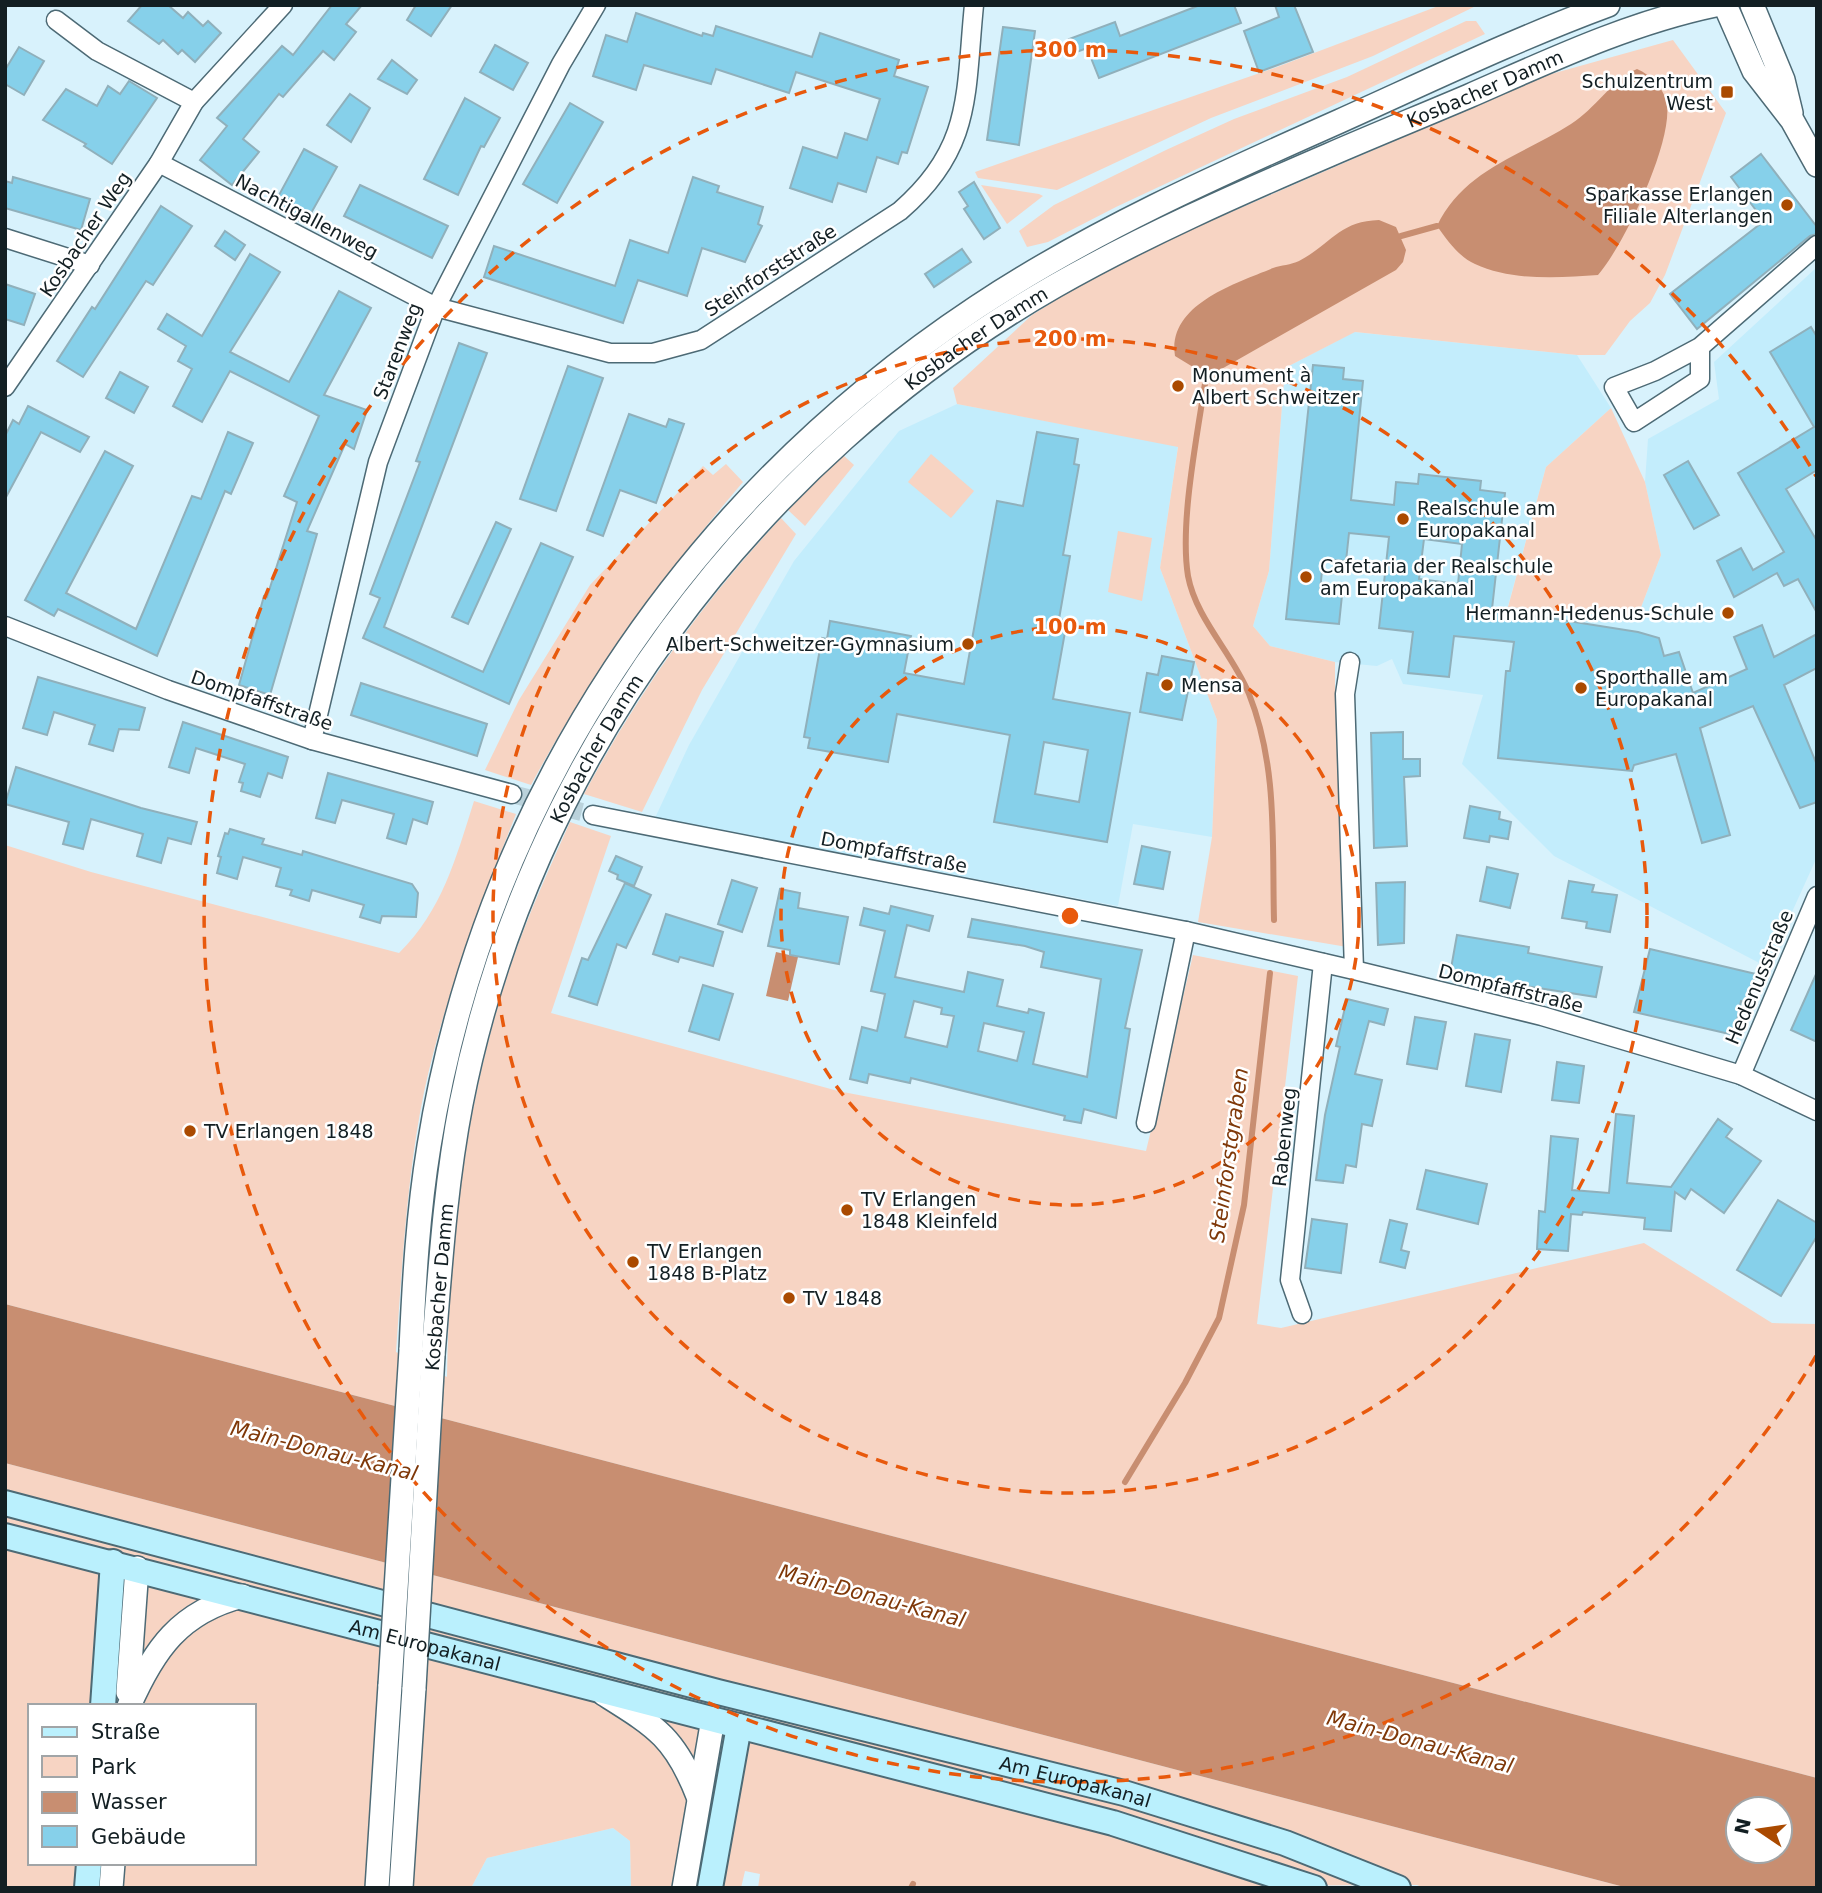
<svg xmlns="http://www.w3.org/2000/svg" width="1822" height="1893" font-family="'DejaVu Sans',sans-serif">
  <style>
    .built { fill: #c3edfc }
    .green { fill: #f7d4c3; fill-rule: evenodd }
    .water { fill: #c88e71; fill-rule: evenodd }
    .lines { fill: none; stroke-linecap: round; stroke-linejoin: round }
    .stream { stroke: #c88e71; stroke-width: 6 }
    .building { fill: #86d0ea; stroke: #90b0bb; stroke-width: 2; fill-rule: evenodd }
    .minor-tunnel { stroke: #bad2db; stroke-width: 18; stroke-dasharray: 18 9; stroke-linecap: butt }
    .minor-casing { stroke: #4d6a75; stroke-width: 21 }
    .tertiary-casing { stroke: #4d6a75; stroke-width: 26 }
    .secondary-casing { stroke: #4d6a75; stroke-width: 28 }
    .minor { stroke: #fff; stroke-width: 18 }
    .tertiary { stroke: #fff; stroke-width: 23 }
    .secondary { stroke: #baf0fd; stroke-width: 24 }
    .tertiary-bridge-casing { stroke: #4d6a75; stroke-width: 26; stroke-linecap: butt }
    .tertiary-bridge { stroke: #fff; stroke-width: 23 }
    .ring { fill: none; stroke: #e8590c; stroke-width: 3.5; stroke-dasharray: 12 9 }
    .poi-dot { fill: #aa4a00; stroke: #fff; stroke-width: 2.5 }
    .labels { text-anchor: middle; stroke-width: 5; stroke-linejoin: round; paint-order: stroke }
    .poi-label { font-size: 19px; fill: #131f23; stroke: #fff; text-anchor: start }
    .street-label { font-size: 19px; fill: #131f23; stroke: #fff }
    .water-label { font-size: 21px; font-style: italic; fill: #7f3809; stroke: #fff }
    .centre { fill: #e8590c; stroke: #fff; stroke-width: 3.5 }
    .ring-label { font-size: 21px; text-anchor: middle; font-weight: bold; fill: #e8590c; stroke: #fff; stroke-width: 5; stroke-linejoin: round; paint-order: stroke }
  </style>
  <rect width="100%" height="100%" fill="#d8f2fc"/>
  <g class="built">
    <polygon points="1817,267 1817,857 1767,967 1554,856 1462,764 1483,695 1403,684 1392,659 1377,666 1335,662 1270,646 1253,626 1269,571 1285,368 1354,332 1577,355 1611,408 1546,467 1508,606 1637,618 1661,555 1645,482 1648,439 1719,399 1714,362"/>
    <polygon points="957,404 1178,446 1160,568 1217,720 1212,837 1133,824 1118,906 655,818 689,745 794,561 899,431"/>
    <polygon points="613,1828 630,1841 631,1888 471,1888 487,1858"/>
  </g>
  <g class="green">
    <polygon points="1441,5 1478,5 1373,56 1211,118 1057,190 978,178 975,172 1277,67"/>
    <polygon points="1466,21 1476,21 1485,34 1116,207 1048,242 1027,247 1019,231 1054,205 1166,150 1234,119 1347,77"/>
    <polygon points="1673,40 1726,113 1665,275 1650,303 1630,321 1605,355 1577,355 1355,332 1285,368 1269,571 1253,626 1270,646 1335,662 1335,695 1345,694 1353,948 1198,922 1212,837 1217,720 1160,568 1178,447 957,404 953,388 1032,315 1086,281 1171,238 1544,76"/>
    <polygon points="981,185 1039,194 1043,196 1007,224"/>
    <polygon points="1611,408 1645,482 1661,555 1637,618 1508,607 1546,467"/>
    <polygon points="931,454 974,491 951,518 908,482"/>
    <polygon points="843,455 854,465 805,526 788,510"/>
    <path d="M726 464 743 482C662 577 590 675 531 785L485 770 519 700 590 585 703 466 713 475Z"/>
    <path d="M781 518 796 534 702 690 642 812 584 794C638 693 703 601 781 518Z"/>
    <polygon points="1118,531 1152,538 1142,601 1108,592"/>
    <path d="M474 801 516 814C480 906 445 996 424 1092 407 1175 402 1268 396 1352L447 1377C449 1238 467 1091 513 959 529 913 550 867 570 822L611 836 551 1013 838 1091 1146 1151 1193 955 1298 976 1257 1324 1281 1328 1644 1243 1772 1323 1817 1324V1778L5 1304V845L91 872 399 953C442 911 456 858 474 801Z"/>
    <path d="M5 1463 1628 1888H1424L1417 1885 758 1888 760 1874 745 1871 741 1888H719L722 1867 684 1821 673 1888H631L630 1841 613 1828 487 1858 471 1888H5ZM30 1706H254V1863H30Z"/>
  </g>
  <g class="water">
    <path d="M1637 69C1651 75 1665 89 1667 105 1672 144 1624 245 1598 275 1559 278 1511 281 1475 264 1459 257 1447 240 1437 226 1464 169 1523 155 1571 124 1595 109 1612 80 1637 69Z"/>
    <path d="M1379 220 1396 227 1406 250 1403 262 1396 270 1218 371 1193 367 1175 356C1167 305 1234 284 1273 268 1281 265 1291 265 1299 261 1330 245 1339 221 1379 220Z"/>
    <polygon points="776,952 798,957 788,1001 766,996"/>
    <path d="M5 1304 1817 1778V1888H1628L5 1463ZM1738 1809H1780V1851H1738Z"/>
  </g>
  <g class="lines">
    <g class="stream">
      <polyline points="1401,236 1437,226"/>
      <path d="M1207 370C1199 427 1179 521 1188 576 1196 619 1233 654 1249 694 1278 767 1272 843 1274 920"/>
      <polyline points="1125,1482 1185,1383 1219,1318 1244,1205 1270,973"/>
      <polyline points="911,1888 913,1884"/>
    </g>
  </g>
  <g class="building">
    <polygon points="142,5 168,5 183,18 188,12 203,26 208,21 221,33 195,62 182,50 178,54 163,40 159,44 128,21"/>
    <polygon points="332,5 362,5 346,24 356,32 334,60 323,51 283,97 279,94 243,139 259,152 232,185 200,160 227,126 217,118 282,46 293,55"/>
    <polygon points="416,5 452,5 431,36 407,20"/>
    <polygon points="1200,5 1234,5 1241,23 1099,78 1087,48 1074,53 1069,39 1115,22 1120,36"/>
    <polygon points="1275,5 1294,5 1313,52 1259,72 1244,31 1279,17"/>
    <polygon points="636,13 702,36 703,33 713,36 716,26 812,57 820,33 899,60 894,76 928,87 907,153 902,152 898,164 877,157 866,192 838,183 832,202 790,188 803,147 837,158 845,133 867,140 880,99 796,72 789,93 716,69 711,84 644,65 636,90 593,76 606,35 627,42"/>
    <polygon points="1003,27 1035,31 1019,145 987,140"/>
    <polygon points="495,45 528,63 513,90 480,72"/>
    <polygon points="19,47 44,61 24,95 5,84 5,70"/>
    <polygon points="392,60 417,80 407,94 378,79"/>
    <polygon points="129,81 157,98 112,164 84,146 86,144 43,120 66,89 97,106 108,86 120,94"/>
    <polygon points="350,94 370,108 351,142 327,125"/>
    <polygon points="465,98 500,118 484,147 481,146 458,195 424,179"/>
    <polygon points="570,103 603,122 557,203 523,184"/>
    <polygon points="304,149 337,167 305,224 273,206"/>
    <polygon points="1761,154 1817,227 1817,234 1810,236 1697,329 1670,294 1764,221 1731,177"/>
    <polygon points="13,177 90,199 81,230 5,208 5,181 12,183"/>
    <polygon points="693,177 719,186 717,192 763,207 758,224 762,226 745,262 702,248 687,296 638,280 623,323 484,277 494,246 615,286 630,240 668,253"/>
    <polygon points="974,182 1000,228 984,239 964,209 968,206 959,192"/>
    <polygon points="360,185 448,226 432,258 344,216"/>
    <polygon points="161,206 192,226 153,285 146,281 83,377 57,361 92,307 95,309"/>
    <polygon points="225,231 245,245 235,260 215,246"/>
    <polygon points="962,249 971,262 934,287 925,274"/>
    <polygon points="250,254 280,272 230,352 289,382 339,291 371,308 324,395 367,410 354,449 345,444 307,531 317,534 270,695 239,685 264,596 267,597 297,502 284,496 319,416 230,371 202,422 173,406 192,369 178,361 186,346 158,329 167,314 202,336"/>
    <polygon points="5,284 35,294 24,325 5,319"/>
    <polygon points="1811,327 1817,337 1817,470 1786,489 1817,541 1817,613 1798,579 1784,586 1777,573 1734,597 1717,561 1741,548 1753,570 1784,552 1738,473 1814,427 1770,352"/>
    <polygon points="459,343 487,353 384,627 483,672 541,543 573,557 509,704 363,638 380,598 370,594 420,462 416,461"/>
    <path d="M1313 365 1344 368 1343 379 1363 381 1351 500 1394 505 1396 482 1418 484 1419 474 1481 481 1480 490 1505 493 1492 609 1638 632 1659 638 1664 656 1679 652 1693 693 1747 669 1734 637 1762 625 1774 657 1817 634V668L1784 685 1817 765V802L1800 808 1753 706 1700 728 1730 835 1702 843 1676 754 1634 765 1632 771 1498 758 1506 671H1510L1514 642 1454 636 1449 677 1408 673 1413 632 1379 628 1389 537 1349 533 1346 561 1323 559 1320 592 1342 595 1339 624 1286 619ZM1424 539 1462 544 1458 584 1419 579Z"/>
    <polygon points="568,366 603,378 556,511 520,499"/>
    <polygon points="120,372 148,387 134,413 106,398"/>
    <polygon points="28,406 89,437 80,452 41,432 5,499 5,436 13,420 19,424"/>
    <polygon points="629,414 666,427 669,419 684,424 656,503 620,490 603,536 587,530"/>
    <polygon points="228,432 253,443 231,494 225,491 157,656 58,609 54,616 25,600 105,451 133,466 66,593 136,629 192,496 201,499"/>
    <path d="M1037 432 1078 439 1074 464 1079 465 1063 555 1070 556 1059 619 1067 621 1053 699 1130 713 1107 842 994 822 1010 735 897 714 888 762 808 748 810 738 804 737 822 638 827 639 830 621 911 636 904 673 964 684 997 501 1023 506ZM1044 742 1088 750 1079 802 1035 794Z"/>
    <polygon points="1688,461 1719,515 1694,529 1664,475"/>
    <polygon points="496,522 511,529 468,624 452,617"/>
    <polygon points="1162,656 1194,662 1182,720 1140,712 1147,673 1158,675"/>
    <polygon points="38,677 145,708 139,730 119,729 113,751 89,744 95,725 54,712 47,735 23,728"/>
    <polygon points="361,683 487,724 477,756 351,715"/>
    <polygon points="183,722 288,757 282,778 268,773 260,797 241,791 243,783 239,782 245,764 196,748 189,773 169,767"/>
    <polygon points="1403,732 1403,759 1420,759 1420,776 1404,777 1407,846 1374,848 1371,733"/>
    <polygon points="16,767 141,808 197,822 191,844 168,838 161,863 137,856 143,834 91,819 83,849 63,844 69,822 5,804"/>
    <polygon points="328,773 433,802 427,824 413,819 406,844 387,838 394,814 342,800 335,823 316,818"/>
    <polygon points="1470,806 1500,812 1499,819 1511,822 1508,839 1490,836 1489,842 1464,838"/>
    <polygon points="230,829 264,839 262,844 302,855 303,851 412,884 418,893 416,917 382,916 380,923 360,917 364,905 312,890 309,901 290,895 292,890 276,886 281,868 243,857 237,879 217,873 221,857 218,856 225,833 228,834"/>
    <polygon points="1142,846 1170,852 1163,889 1134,884"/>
    <polygon points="616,856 642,867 634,886 617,879 618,875 609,871"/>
    <polygon points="1487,867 1518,874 1510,908 1480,901"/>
    <polygon points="732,880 757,888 742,932 718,924"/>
    <polygon points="1569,881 1594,885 1592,892 1617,895 1610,932 1586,928 1587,922 1562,918"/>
    <polygon points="1405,882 1404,943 1378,945 1376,883"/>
    <polygon points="625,883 651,895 626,948 617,944 597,1005 569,996 582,958 588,960"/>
    <polygon points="780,889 800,893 798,908 848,917 839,964 790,955 790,950 768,946"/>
    <path d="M891 906 933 916 929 931 907 925 895 977 964 992 968 972 1003 980 997 1006 1028 1013 1029 1009 1044 1013 1033 1064 1087 1077 1101 979 1041 967 1044 952 1025 946 968 937 972 919 1142 950 1125 1028 1130 1029 1116 1118 1084 1109 1081 1123 1064 1120 1065 1116 911 1078 910 1083 869 1074 867 1083 850 1079 862 1027 877 1031 885 994 871 991 885 931 860 925 864 908 889 914ZM914 1001 942 1008 941 1014 954 1016 947 1047 905 1037ZM984 1023 1024 1032 1017 1061 978 1051Z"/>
    <polygon points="666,914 723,932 713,966 680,957 678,962 653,954"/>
    <polygon points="1457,935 1529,947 1528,953 1602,967 1596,997 1450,974"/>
    <polygon points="1650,949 1756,974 1749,1003 1741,1001 1734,1035 1634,1012"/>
    <polygon points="1817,972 1817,1042 1791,1030"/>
    <polygon points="703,985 733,994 719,1040 689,1031"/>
    <polygon points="1347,999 1388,1009 1384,1025 1369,1021 1355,1074 1382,1080 1372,1126 1362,1124 1356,1167 1346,1165 1343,1183 1316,1180 1325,1115 1340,1047 1336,1046"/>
    <polygon points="1415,1017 1446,1022 1437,1069 1407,1064"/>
    <polygon points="1475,1034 1510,1040 1501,1092 1466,1086"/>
    <polygon points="1557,1062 1584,1066 1579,1103 1552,1100"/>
    <polygon points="1616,1114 1634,1116 1627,1183 1671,1187 1718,1119 1732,1129 1726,1137 1761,1161 1724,1213 1691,1189 1685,1199 1675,1192 1671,1231 1644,1229 1645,1218 1583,1212 1582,1215 1571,1214 1568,1251 1537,1249 1539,1211 1545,1212 1551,1136 1578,1139 1572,1190 1609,1193"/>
    <polygon points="1426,1170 1487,1184 1478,1224 1417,1209"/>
    <polygon points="1778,1200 1817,1223 1817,1236 1781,1296 1737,1270"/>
    <polygon points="1312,1219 1347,1224 1341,1273 1305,1268"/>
    <polygon points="1390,1220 1407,1224 1401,1250 1409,1252 1405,1268 1380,1262"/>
  </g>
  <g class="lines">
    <polyline class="minor-tunnel" points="512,794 593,815"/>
    <defs>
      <g id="minor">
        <polyline points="56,20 97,51 194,102"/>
        <path d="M159 163 436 307 610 353H653L701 340 900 211C973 148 965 94 974 5"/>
        <polyline points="5,238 90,265"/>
        <polyline points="1700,347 1655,371 1614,387 1634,422 1700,379 1700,347 1817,245"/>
        <polyline points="5,387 159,163 194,102 283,5"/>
        <polyline points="5,626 168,690 312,740 512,794"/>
        <polyline points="1350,662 1345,694 1354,970"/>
        <polyline points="312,740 378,462 436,307 561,64 596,5"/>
        <polyline points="593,815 1186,931 1354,970 1542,1016 1741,1075 1817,1111"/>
        <polyline points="1741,1075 1817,896"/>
        <polyline points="1146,1123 1186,931"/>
        <polyline points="1302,1314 1290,1280 1323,963"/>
      </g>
      <g id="tertiary">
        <polyline points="1725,5 1754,71 1792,120 1817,165"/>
        <polyline points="1752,5 1783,80 1791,113"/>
        <path d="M411 1350C414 1282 418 1213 429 1146 485 799 685 501 977 307 1090 232 1216 176 1340 121 1429 81 1516 39 1608 5"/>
        <path id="s1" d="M433 1355C440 1271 445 1187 461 1104 528 760 753 459 1055 286 1143 236 1236 195 1329 155 1375 135 1422 116 1469 96 1549 61 1629 23 1715 5"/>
        <polyline points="128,1692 137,1568"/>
        <path d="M604 1694C655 1726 675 1737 698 1796"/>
        <path d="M129 1706C154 1649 180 1612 242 1596"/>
        <polyline points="111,1888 113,1863"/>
        <polyline points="377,1888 390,1685"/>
        <polyline points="401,1888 414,1688"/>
        <polyline points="684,1888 713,1719"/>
      </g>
      <g id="secondary">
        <path id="s2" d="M5 1503 718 1692 1124 1793 1285 1843 1398 1888"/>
        <path id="s3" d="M5 1536 1113 1823 1314 1888"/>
        <polyline points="103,1706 113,1562"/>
        <polyline points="87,1888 89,1863"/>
        <polyline points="710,1888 739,1726"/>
      </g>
    </defs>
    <use href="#minor" class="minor-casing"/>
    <use href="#tertiary" class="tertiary-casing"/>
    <use href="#secondary" class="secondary-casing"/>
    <use href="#minor" class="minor"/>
    <use href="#tertiary" class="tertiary"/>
    <use href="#secondary" class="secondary"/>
    <defs>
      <g id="tertiary-bridge">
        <polyline points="390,1685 411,1350"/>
        <polyline points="414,1688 433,1355"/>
      </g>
    </defs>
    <use href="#tertiary-bridge" class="tertiary-bridge-casing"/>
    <use href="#tertiary-bridge" class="tertiary-bridge"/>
  </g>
  <g class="ring">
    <circle cx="1070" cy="916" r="289"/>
    <circle cx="1070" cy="916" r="577"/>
    <path d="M1816 1356A866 866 0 1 1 1816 476"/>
  </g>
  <g class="poi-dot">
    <rect x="1720" y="85" width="14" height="14" rx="3.5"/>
    <circle cx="1787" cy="205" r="7"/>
    <circle cx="1178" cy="386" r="7"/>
    <circle cx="1403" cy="519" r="7"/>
    <circle cx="1306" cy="577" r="7"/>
    <circle cx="1728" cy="613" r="7"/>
    <circle cx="968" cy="644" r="7"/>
    <circle cx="1167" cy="685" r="7"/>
    <circle cx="1581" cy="688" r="7"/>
    <circle cx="190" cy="1131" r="7"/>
    <circle cx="847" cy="1210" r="7"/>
    <circle cx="633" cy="1262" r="7"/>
    <circle cx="789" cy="1298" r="7"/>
  </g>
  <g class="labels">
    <g class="poi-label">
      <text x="1713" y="88" text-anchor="end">Schulzentrum<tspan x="1713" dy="22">West</tspan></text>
      <text x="1773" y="201" text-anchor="end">Sparkasse Erlangen<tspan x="1773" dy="22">Filiale Alterlangen</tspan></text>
      <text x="1192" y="382">Monument à<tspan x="1192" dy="22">Albert Schweitzer</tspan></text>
      <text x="1417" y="515">Realschule am<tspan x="1417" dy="22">Europakanal</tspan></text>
      <text x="1320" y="573">Cafetaria der Realschule<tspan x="1320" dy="22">am Europakanal</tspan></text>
      <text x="1714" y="620" text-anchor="end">Hermann-Hedenus-Schule</text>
      <text x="954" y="651" text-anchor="end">Albert-Schweitzer-Gymnasium</text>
      <text x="1595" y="684">Sporthalle am<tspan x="1595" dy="22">Europakanal</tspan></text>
      <text x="1181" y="692">Mensa</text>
      <text x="204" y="1138">TV Erlangen 1848</text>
      <text x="861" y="1206">TV Erlangen<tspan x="861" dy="22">1848 Kleinfeld</tspan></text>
      <text x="647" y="1258">TV Erlangen<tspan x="647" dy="22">1848 B-Platz</tspan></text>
      <text x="803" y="1305">TV 1848</text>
    </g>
    <g class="street-label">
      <text dy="7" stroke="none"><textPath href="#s1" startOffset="1768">Kosbacher Damm</textPath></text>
      <text transform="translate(307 216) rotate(28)" y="7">Nachtigallenweg</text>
      <text transform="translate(85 234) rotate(-56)" y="7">Kosbacher Weg</text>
      <text transform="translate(770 270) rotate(-33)" y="7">Steinforststraße</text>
      <text dy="7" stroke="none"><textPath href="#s1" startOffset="1200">Kosbacher Damm</textPath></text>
      <text transform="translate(397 351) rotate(-69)" y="7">Starenweg</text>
      <text transform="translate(262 700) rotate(19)" y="7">Dompfaffstraße</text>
      <text dy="7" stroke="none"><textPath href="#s1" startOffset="635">Kosbacher Damm</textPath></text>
      <text transform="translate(894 852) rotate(11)" y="7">Dompfaffstraße</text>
      <text transform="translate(1759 977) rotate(-67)" y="7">Hedenusstraße</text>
      <text transform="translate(1511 988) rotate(14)" y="7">Dompfaffstraße</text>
      <text transform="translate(1284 1137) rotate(-84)" y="7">Rabenweg</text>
      <text transform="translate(439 1287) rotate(-85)" y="7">Kosbacher Damm</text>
      <text dy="7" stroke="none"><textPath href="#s3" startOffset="434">Am Europakanal</textPath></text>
      <text dy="7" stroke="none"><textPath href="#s2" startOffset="1106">Am Europakanal</textPath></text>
    </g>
    <g class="water-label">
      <text transform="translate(1229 1155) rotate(-82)" y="7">Steinforstgraben</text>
      <text transform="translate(324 1451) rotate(14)" y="7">Main-Donau-Kanal</text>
      <text transform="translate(872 1596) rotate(15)" y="7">Main-Donau-Kanal</text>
      <text transform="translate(1420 1742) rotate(15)" y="7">Main-Donau-Kanal</text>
    </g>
  </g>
  <circle cx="1070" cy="916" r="10" class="centre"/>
  <g class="ring-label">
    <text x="1070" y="57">300 m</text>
    <text x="1070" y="346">200 m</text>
    <text x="1070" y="634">100 m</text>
  </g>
  <rect width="1822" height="1893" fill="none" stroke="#131f23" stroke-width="14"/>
  <rect x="28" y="1704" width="228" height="161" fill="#ffffff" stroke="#a1a5a7" stroke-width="2"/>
  <rect x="42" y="1727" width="35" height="10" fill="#baf0fd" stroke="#a1a5a7" stroke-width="2"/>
  <text x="91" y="1739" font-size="21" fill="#131f23">Straße</text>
  <rect x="42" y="1756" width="35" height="21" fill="#f7d4c3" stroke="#a1a5a7" stroke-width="2"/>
  <text x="91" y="1774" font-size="21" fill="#131f23">Park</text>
  <rect x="42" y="1792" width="35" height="21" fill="#c88e71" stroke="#a1a5a7" stroke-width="2"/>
  <text x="91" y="1809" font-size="21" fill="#131f23">Wasser</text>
  <rect x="42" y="1826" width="35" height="21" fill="#86d0ea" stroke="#a1a5a7" stroke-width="2"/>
  <text x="91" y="1844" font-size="21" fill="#131f23">Gebäude</text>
  <g transform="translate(1759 1830) rotate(283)"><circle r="33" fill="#ffffff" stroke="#a1a5a7" stroke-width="2"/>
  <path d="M0-5L12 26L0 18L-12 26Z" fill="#aa4a00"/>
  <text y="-10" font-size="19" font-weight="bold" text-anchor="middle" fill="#131f23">N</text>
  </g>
</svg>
